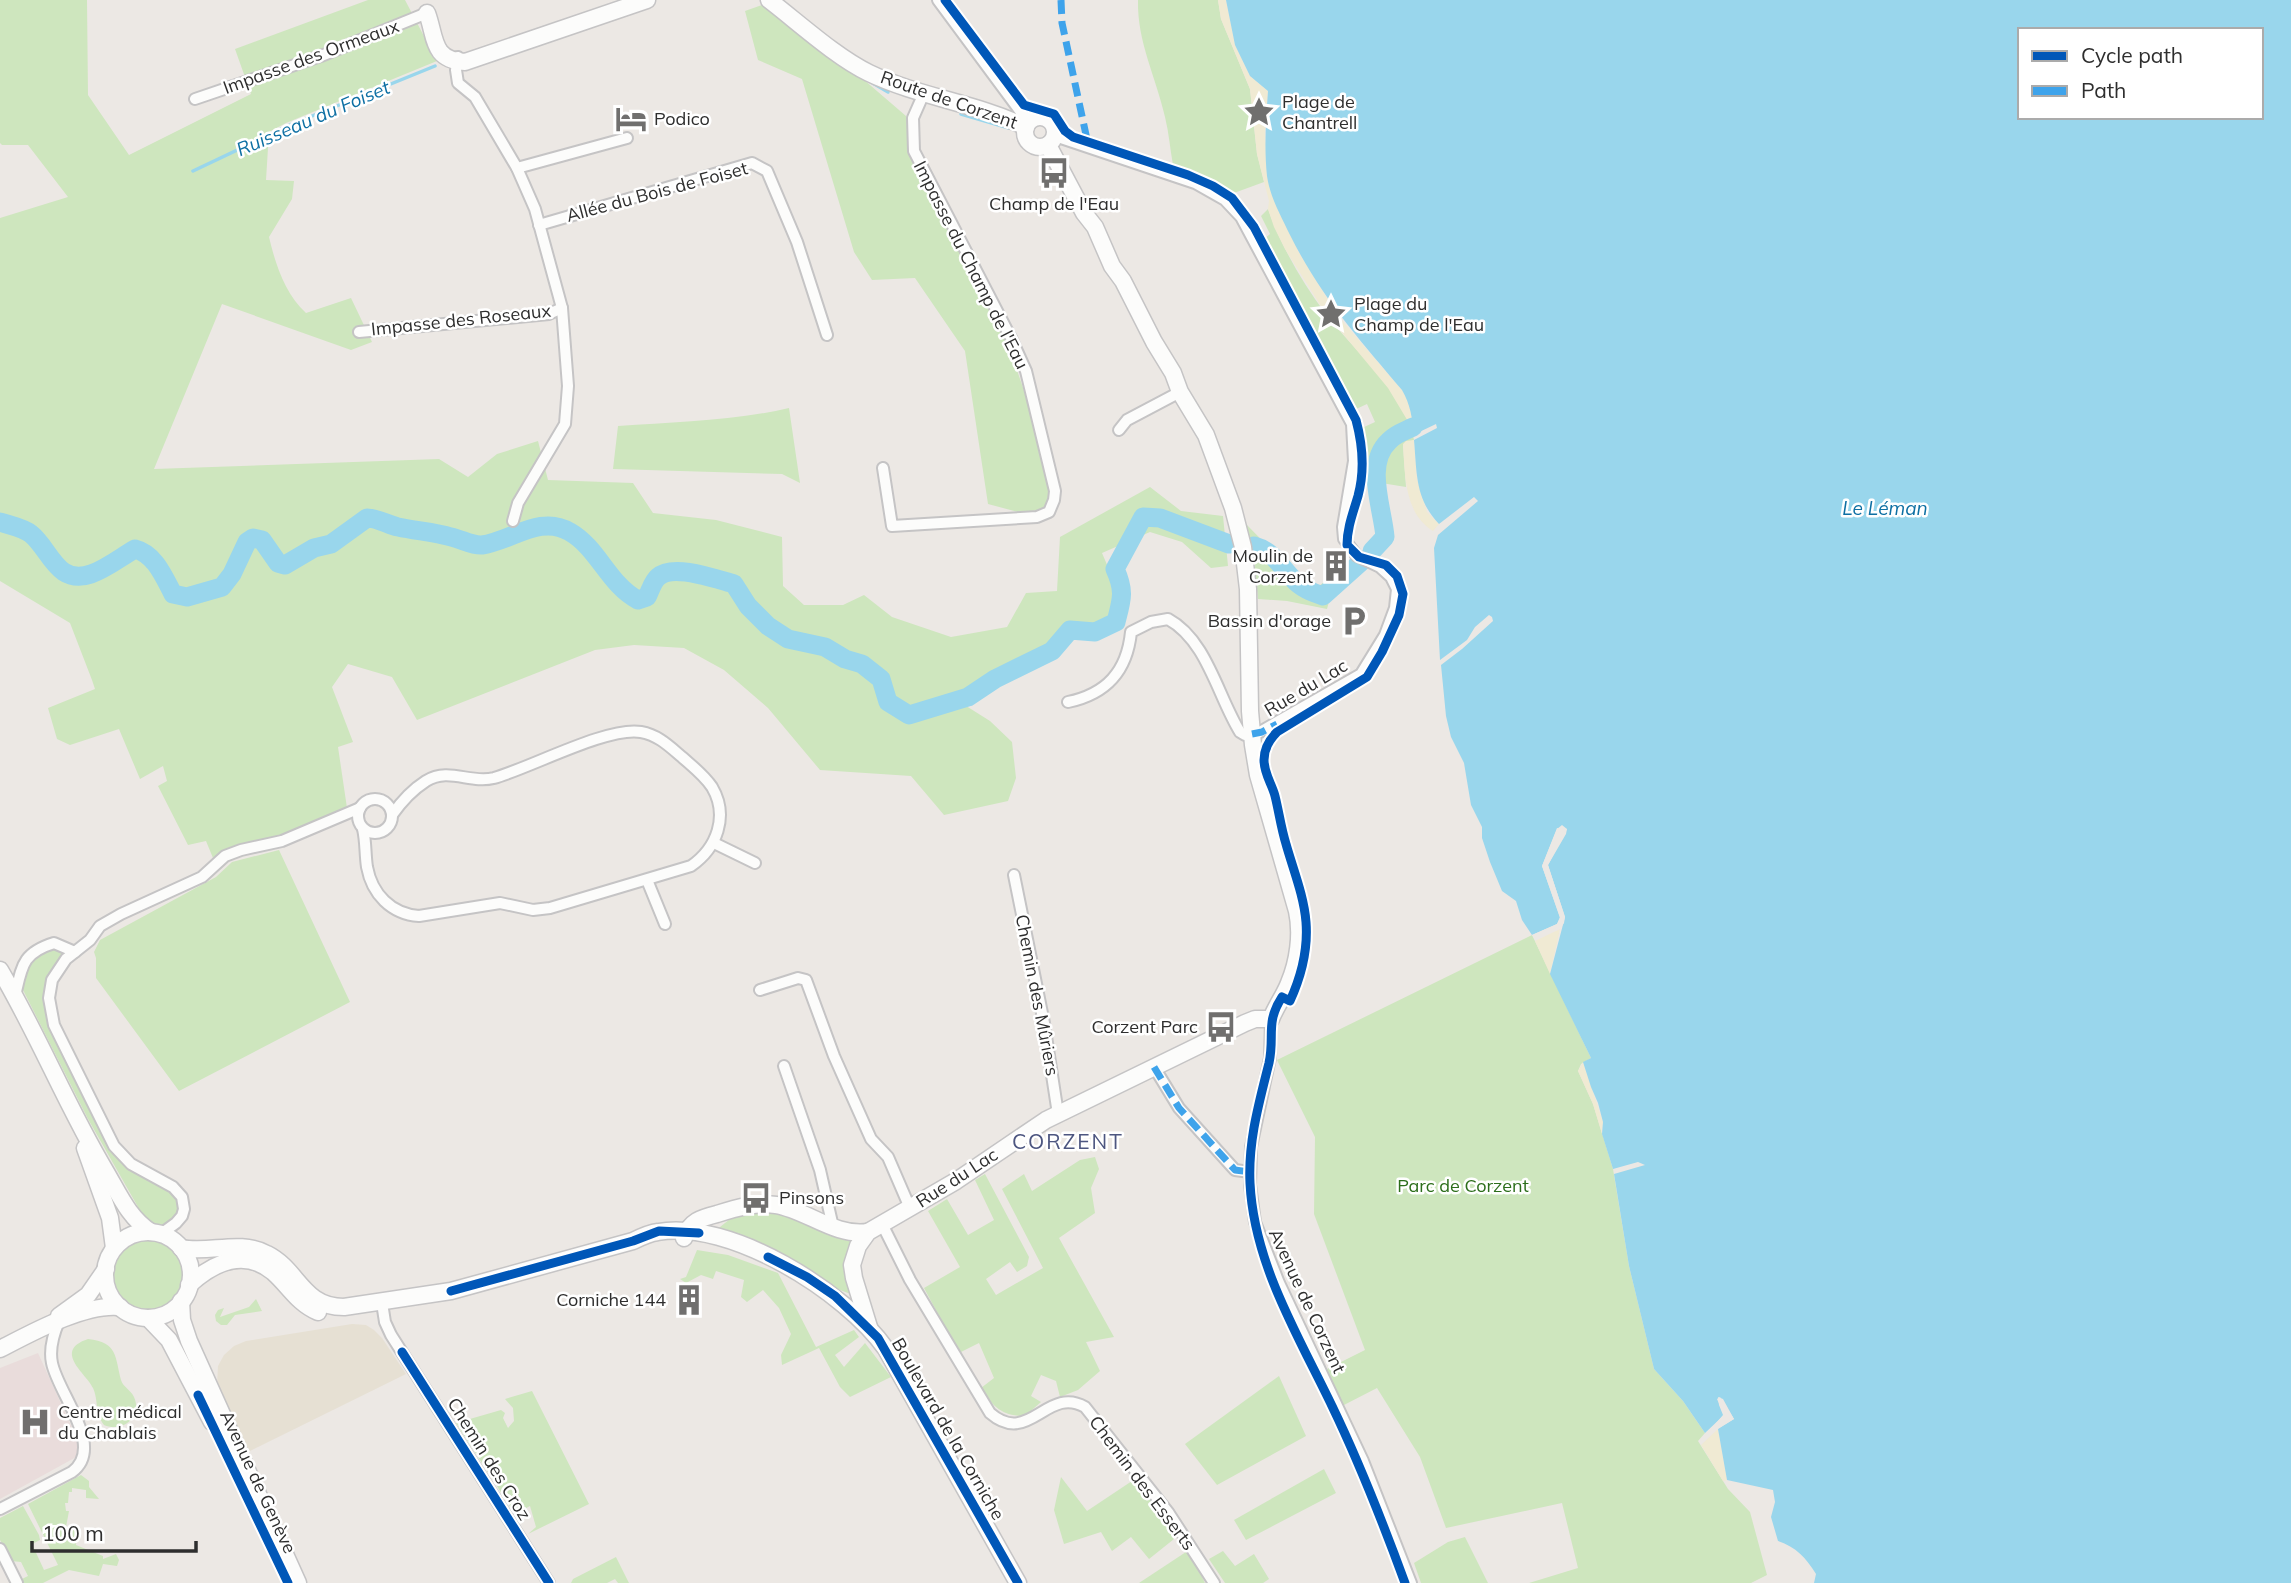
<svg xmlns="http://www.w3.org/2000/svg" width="2291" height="1583" font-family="Mulish,sans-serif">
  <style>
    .education { fill: #e6e0d3 }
    .medical { fill: #e9dcdb }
    .green { fill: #cee6be }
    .sand { fill: #f0ead3 }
    .water { fill: #99d6ec; fill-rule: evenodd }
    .pier { fill: #ece8e4 }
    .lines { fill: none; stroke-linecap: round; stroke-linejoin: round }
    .stream { stroke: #99d6ec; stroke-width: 3.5 }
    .river { stroke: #99d6ec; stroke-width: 19 }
    .street-casing { stroke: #c5c4c5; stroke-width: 14 }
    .secondary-casing { stroke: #c5c4c5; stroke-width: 19 }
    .street { stroke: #fcfcfb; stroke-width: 10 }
    .secondary { stroke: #fcfcfb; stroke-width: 16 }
    .quiet { stroke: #3ea3eb; stroke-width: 7; stroke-dasharray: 14 7; stroke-linecap: butt }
    .cycleway-casing { stroke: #fff; stroke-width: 13 }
    .cycleway { stroke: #0057b8; stroke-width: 9 }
    .labels { text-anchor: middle; stroke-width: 5; stroke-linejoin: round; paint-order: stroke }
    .street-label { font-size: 18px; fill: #2e2e2e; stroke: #fff }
    .poi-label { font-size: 18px; fill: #2e2e2e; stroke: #fff; text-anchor: start }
    .park-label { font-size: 18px; fill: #2c6e1b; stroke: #fff }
    .water-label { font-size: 19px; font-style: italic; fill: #0d6fa3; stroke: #fff }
    .quarter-label { font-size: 21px; letter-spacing: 2px; fill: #4d5680; stroke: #fff }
  </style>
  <rect width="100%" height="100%" fill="#ece8e4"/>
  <polygon class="education" points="352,1324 366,1325 374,1330 382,1338 406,1374 248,1452 217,1386 218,1366 224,1355 234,1346 246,1341"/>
  <polygon class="medical" points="38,1353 79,1443 78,1456 0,1499 0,1368"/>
  <g class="green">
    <path d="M0 0H87L88 95 129 155 251 94 235 49 368 0H405L437 61 286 123 269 132 266 180 294 181 292 199 269 237C275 263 285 294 306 313L351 298 372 342 351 350 222 304 154 469 439 459 468 477 497 454 538 441 548 480 633 483 653 513 716 520 782 537 783 586 804 605H843L864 595 892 617 951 637 1007 627 1026 593 1057 591 1060 537 1150 487 1181 511 1223 516 1228 566 1211 568 1182 542 1150 532 1102 553 1117 588 1111 618 963 704 990 721 1012 742 1016 778 1008 801 944 815 911 776 820 770 768 708 724 670 684 648 634 645 595 650 417 720 392 677 348 664 332 687 353 742 338 747 347 808 274 838 235 847 213 858 206 841 188 845 158 786 167 781 163 766 140 779 119 729 70 745 57 739 48 708 95 689 92 680 70 623 0 581V218L68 197 28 145H2L0 143Z"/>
    <path d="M1138 0H1218L1221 19 1250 89 1257 154 1264 182 1234 193 1200 174 1173 165C1170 149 1169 133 1165 117 1156 77 1137 42 1138 0Z"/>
    <polygon points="765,4 856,73 906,116 912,155 1006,338 1032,414 1049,489 1049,502 1044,510 1018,512 988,504 965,351 915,278 872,280 854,252 802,79 758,60 745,11"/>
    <path d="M1268 209C1281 246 1302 282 1325 313 1353 350 1407 394 1414 440L1403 445 1406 487 1369 481 1366 442 1362 428 1375 422 1367 404 1354 410 1264 239 1270 234 1261 216Z"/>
    <path d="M789 408 800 483 782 474 613 469 618 426C675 422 733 421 789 408Z"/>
    <polygon points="1246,524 1294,573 1316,588 1357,558 1368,563 1331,594 1327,609 1287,601 1258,599 1253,551"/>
    <polygon points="279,850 350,1002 179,1091 96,978 96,958 94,952 100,940 216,877 232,862"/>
    <polygon points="1532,935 1591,1058 1581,1064 1578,1071 1593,1104 1613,1169 1629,1266 1654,1369 1683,1401 1705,1433 1698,1441 1728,1489 1750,1512 1767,1575 1751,1583 1529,1583 1578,1568 1562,1503 1446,1528 1420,1457 1377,1388 1342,1406 1325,1370 1365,1350 1314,1214 1315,1137 1277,1060"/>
    <path d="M61 947 64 950C59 966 48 976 45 995 41 1024 97 1122 113 1153 133 1172 164 1178 180 1201L179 1215C162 1231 155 1226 137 1215L138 1207 88 1119 22 988 27 963 32 958 48 950Z"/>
    <path d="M1095 1157 1099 1169 1091 1188 1095 1213 1059 1238 1114 1337 1086 1342 1100 1371 1078 1390 1060 1397 1056 1381 1041 1375 1031 1396 1041 1402 1025 1416C1002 1416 993 1407 981 1388L994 1378 979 1343 959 1353 924 1288 960 1267 928 1211 947 1199 968 1235 994 1220 975 1180 985 1174 1029 1257 1027 1266 1017 1272 1010 1262 986 1279 996 1295 1043 1268 1002 1189 1024 1174 1032 1191 1080 1160Z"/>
    <polygon points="756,1210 784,1212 856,1239 853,1295 835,1288 789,1260 715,1231 730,1219"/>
    <circle cx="148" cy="1275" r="35"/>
    <polygon points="697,1250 728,1255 778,1273 816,1347 854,1330 859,1337 835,1355 844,1367 865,1343 891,1377 850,1397 840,1387 819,1348 782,1365 781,1355 791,1334 779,1308 763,1290 747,1302 741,1297 744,1280 716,1271 713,1279 701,1275 686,1283 680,1279 686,1277"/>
    <polygon points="256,1299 262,1311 235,1315 227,1325 221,1325 216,1321 215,1315 218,1310 224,1308 220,1317 249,1307"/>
    <path d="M88 1339C118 1342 115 1357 121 1380 123 1387 131 1390 134 1397 143 1417 122 1433 104 1425 94 1411 99 1402 93 1388 87 1374 52 1351 88 1339Z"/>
    <polygon points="1279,1376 1306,1436 1217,1485 1185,1444"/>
    <polygon points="532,1391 589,1504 528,1534 536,1527 530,1506 515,1514 456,1423 501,1410 505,1413 503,1418 508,1428 514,1421 513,1408 505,1399"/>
    <polygon points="1324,1469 1336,1493 1246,1540 1234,1520"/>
    <polygon points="81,1475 89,1481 89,1487 99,1499 86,1498 86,1490 72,1488 72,1492 69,1492 68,1503 65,1503 66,1511 69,1511 66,1527 64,1528 77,1530 76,1545 103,1556 103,1559 116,1554 119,1560 117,1566 103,1564 99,1576 69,1570 43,1583 22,1583 20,1580 28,1576 21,1562 11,1561 0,1540 0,1518 23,1506 39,1535 40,1540 32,1544 44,1570 58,1565 28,1504"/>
    <polygon points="1061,1477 1087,1511 1132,1481 1163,1513 1174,1539 1149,1559 1131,1537 1112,1551 1101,1532 1064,1544 1054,1510"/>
    <polygon points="1465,1537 1488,1583 1421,1583 1414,1563 1448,1542"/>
    <polygon points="1189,1550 1205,1583 1139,1583"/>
    <polygon points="1223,1551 1235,1566 1254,1554 1269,1579 1263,1583 1225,1583 1209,1559"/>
    <polygon points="616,1557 629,1583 618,1583 615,1579 607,1583 571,1583 573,1579"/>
  </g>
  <g class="sand">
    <polygon points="1218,0 1226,0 1235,45 1250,76 1268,91 1265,131 1268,177 1298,251 1338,316 1402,390 1408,400 1413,421 1409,423 1388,388 1324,311 1285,249 1274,227 1268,209 1269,201 1257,154 1250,89 1221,19"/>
    <path d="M1414 440 1417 479 1427 512 1439 524 1433 531C1404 513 1405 475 1403 444L1406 441Z"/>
    <polygon points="1560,929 1550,974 1535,941"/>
    <polygon points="1583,1062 1603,1122 1602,1134 1593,1104 1578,1071"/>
    <polygon points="1718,1429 1727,1480 1723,1481 1701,1445"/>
  </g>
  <path class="water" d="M1226 0H2291V1583H1814L1816 1574C1806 1558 1796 1547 1778 1541L1771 1517 1775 1502 1773 1490 1727 1480 1718 1429 1734 1419 1720 1397 1717 1399 1724 1415 1705 1433 1683 1401 1654 1369 1629 1266 1614 1174 1645 1165 1638 1162 1613 1169 1602 1134 1603 1122 1598 1103 1591 1087 1583 1062 1591 1058 1550 974 1565 917 1548 865 1567 829 1557 828 1542 866 1560 917 1557 924 1532 935 1522 920 1516 901 1502 891 1490 862 1482 838V827L1471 805 1464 763 1451 737 1446 716 1441 665 1462 649 1493 621 1492 617 1489 615 1475 627 1467 640 1440 660 1434 548 1438 535 1478 501 1474 497 1439 524C1415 499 1417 473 1414 440L1437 428 1436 424 1413 435C1413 418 1410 404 1402 390 1358 338 1321 297 1290 235 1281 216 1270 197 1267 176 1264 148 1266 119 1268 91L1250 76 1235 45ZM2020 30H2261V117H2020Z"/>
  <g class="pier">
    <polygon points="1562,825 1567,829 1566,834 1548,865 1565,917 1564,923 1560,929 1556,931 1557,928 1534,938 1532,935 1557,924 1560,918 1542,866 1557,829"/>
    <polygon points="1718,1397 1723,1399 1734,1419 1704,1437 1723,1415 1719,1405"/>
  </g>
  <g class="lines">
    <g class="stream">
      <polyline points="871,82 888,92"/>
      <polyline points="961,114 1009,128"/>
      <polyline points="193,171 290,125 435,66"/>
    </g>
    <g class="river">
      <path d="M0 522C9 525 24 528 31 534 50 549 57 586 91 574 106 569 121 557 135 549 155 554 164 577 173 594L187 597 222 587 232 574 247 542 253 538 262 540 278 563 285 565 314 548 331 544 367 518C378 518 388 525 398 527 416 531 434 532 451 537 461 539 473 546 482 545 511 541 541 514 570 532 598 548 609 585 638 600L647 597C650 591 653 581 658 577 673 563 716 579 734 584L748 606 768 626 788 639 825 647 845 659 862 664 881 679 888 702 909 715 968 697 995 679 1052 651 1070 630 1095 632 1116 622C1122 599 1125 591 1115 569L1143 517 1160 518 1229 544"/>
      <path d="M1254 546C1273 551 1280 566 1293 579 1301 588 1311 592 1323 596L1361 562"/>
      <path d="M1372 551 1385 537C1383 509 1364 464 1389 441 1395 434 1405 431 1413 427"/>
    </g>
    <defs>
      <g id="street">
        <polyline points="938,0 1029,123"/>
        <polyline points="458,57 456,70 458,83 475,97 517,168 535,209 562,308 568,386 565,424 518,503 513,521"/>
        <polyline points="195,99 321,56 427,13"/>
        <path d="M1055 136 1195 183 1225 200 1241 217 1352 424 1354 461 1343 527 1344 539 1357 556 1380 567 1391 577 1397 589 1395 608 1385 635 1361 674 1258 733 1245 735 1240 732C1218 697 1207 640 1168 619L1151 622 1131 632C1127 672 1106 694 1068 702"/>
        <polyline points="517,168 627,138"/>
        <polyline points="539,225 752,163 767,171 797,242 827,335"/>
        <polyline points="359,332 549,314 562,308"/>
        <polyline points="1119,430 1127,420 1180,392"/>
        <polyline points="883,468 892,526 1037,517 1049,512 1054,500 1055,491 1026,371 1011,338 914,151 913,118 924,93"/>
        <circle cx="375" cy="816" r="17"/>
        <path d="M363 829C366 842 365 854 367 867 372 894 391 914 419 916L500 903 533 910 550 908 691 866C717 848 729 816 712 787 704 775 692 766 682 757 669 746 658 735 641 732 608 726 530 768 494 778 470 784 449 767 426 781 412 790 401 802 392 815"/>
        <polyline points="714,843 755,863"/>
        <polyline points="1014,875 1044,1023 1058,1114"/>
        <polyline points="647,880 665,924"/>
        <polyline points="760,990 798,978 806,980 834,1056 871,1139 888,1157 910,1208"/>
        <path d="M15 996C22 966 22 953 54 943L75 952"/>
        <polyline points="1271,1019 1270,1058 1251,1147 1250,1185 1255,1222 1279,1283 1363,1461 1411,1583"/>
        <polyline points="784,1066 820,1170 833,1227"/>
        <polyline points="1154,1067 1179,1108 1235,1170 1250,1172"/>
        <path d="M882 1224 910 1280 990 1413C1029 1447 1047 1385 1085 1407L1168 1512 1214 1583"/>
        <polyline points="161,1234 176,1223 182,1216 184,1209 182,1197 173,1187 131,1164 114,1146 54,1025 49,998 52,980 66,959 90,940 100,926 121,914 202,877 225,856 241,850 282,841 360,808"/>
        <polyline points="382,1303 385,1322 391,1335 549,1583"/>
        <path d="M0 1509 72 1472C106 1447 58 1394 52 1363 49 1349 53 1335 59 1321"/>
        <polyline points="0,1549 17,1583"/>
      </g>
      <g id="secondary">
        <path d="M769 0C799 23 836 57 869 73 919 97 976 103 1026 127"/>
        <path d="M427 13C436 37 431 60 465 62L647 0"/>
        <circle cx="1040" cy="132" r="15"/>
        <path d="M0 970C39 1036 67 1107 106 1172 119 1194 129 1218 151 1232"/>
        <polyline points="85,1148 110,1218 114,1248"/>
        <circle cx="148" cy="1275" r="43"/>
        <path d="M684 1238C690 1221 701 1218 717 1214 736 1208 756 1202 776 1205 807 1210 835 1237 868 1232"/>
        <path d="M181 1248C210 1254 239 1239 267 1254 299 1270 302 1307 344 1307L451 1291 633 1241C641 1237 649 1233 658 1232 730 1219 846 1292 886 1349L1018 1583"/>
        <path d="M189 1285C213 1263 244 1248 273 1272 289 1286 297 1303 318 1312"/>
        <polyline points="181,1301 182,1320 189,1341 298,1583"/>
        <polyline points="59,1316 88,1295 106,1269"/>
        <polyline points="148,1318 169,1340 212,1422"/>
        <path d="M869 1327 854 1278 852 1265 858 1246 868 1232 956 1181 1046 1120 1245 1023 1255 1019H1271C1276 1006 1284 996 1289 983 1298 962 1302 934 1297 911L1258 775 1253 745 1250 711 1248 589 1243 547 1233 508 1206 435 1180 392 1173 373 1154 342 1123 281 1112 266 1095 227 1084 213 1048 145"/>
        <path d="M0 1349C31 1333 85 1303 120 1307"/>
      </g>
    </defs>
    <use href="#street" class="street-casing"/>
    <use href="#secondary" class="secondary-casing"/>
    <use href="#street" class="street"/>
    <use href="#secondary" class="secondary"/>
    <g class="quiet">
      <polyline points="1061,0 1062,23 1088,144"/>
      <polyline points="1252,734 1262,732 1277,724"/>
      <polyline points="1154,1067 1179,1108 1235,1170 1250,1172"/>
    </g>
    <defs>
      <g id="cycleway">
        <path d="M945 0 1024 105 1054 114 1065 131 1073 137 1188 175 1213 186 1232 198 1254 227 1356 420C1363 446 1365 470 1358 496 1353 513 1347 528 1347 545L1359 557 1386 565 1397 576 1403 594 1399 615 1382 652 1367 677 1277 732C1269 740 1264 749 1264 760 1264 774 1272 784 1275 796 1279 812 1281 828 1286 844 1293 869 1304 896 1306 922 1308 948 1301 977 1290 1001L1282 997C1265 1023 1275 1036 1269 1063 1259 1103 1248 1141 1250 1183 1254 1264 1298 1335 1332 1406 1360 1464 1383 1523 1405 1583"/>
        <polyline points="768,1257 807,1277 835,1296 878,1338 1018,1583"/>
        <polyline points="451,1291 633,1241 659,1231 699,1233"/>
        <polyline points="402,1352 549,1583"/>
        <polyline points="198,1395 288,1583"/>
      </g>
    </defs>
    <use href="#cycleway" class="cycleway-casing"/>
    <use href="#cycleway" class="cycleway"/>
  </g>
  <defs>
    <symbol id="sight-bare" viewBox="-9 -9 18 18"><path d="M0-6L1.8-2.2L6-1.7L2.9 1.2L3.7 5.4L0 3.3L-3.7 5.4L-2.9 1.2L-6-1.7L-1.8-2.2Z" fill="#706f6e" stroke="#fff" stroke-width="2.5" paint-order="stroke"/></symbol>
    <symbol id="hotel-bare" viewBox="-9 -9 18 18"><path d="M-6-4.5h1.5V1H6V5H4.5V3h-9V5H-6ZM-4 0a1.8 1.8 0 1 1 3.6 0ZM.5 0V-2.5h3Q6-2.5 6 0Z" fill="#706f6e" stroke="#fff" stroke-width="2.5" paint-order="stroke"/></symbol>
    <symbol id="bus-bare" viewBox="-9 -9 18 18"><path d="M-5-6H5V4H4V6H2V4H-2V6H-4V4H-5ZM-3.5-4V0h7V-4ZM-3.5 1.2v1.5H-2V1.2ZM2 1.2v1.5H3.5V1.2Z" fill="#706f6e" stroke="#fff" stroke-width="2.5" paint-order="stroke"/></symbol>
    <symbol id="building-bare" viewBox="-9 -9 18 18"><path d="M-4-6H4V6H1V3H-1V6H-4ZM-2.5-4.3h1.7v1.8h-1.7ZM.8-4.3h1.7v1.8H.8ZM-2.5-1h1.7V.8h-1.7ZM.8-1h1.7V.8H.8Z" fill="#706f6e" stroke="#fff" stroke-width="2.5" paint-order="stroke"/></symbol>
    <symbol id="parking-bare" viewBox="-9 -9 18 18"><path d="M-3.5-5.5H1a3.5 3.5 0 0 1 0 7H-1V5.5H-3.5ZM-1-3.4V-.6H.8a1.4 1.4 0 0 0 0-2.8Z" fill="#706f6e" stroke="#fff" stroke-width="2.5" paint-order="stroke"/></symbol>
    <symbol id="hospital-bare" viewBox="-9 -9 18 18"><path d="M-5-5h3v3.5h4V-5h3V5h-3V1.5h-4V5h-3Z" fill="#706f6e" stroke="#fff" stroke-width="2.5" paint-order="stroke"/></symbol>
  </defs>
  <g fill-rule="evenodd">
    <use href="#sight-bare" x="1237" y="90" width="44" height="44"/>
    <use href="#hotel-bare" x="609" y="97" width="44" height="44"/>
    <use href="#bus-bare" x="1032" y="151" width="44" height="44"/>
    <use href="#sight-bare" x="1309" y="292" width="44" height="44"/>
    <use href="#building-bare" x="1314" y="544" width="44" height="44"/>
    <use href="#parking-bare" x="1332" y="599" width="44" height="44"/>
    <use href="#bus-bare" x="1199" y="1005" width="44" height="44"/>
    <use href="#bus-bare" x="734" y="1176" width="44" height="44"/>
    <use href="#building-bare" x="667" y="1278" width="44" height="44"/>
    <use href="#hospital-bare" x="13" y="1400" width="44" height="44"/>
  </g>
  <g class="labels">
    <g class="street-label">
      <text transform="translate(311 57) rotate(-20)" y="6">Impasse des Ormeaux</text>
      <text transform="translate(949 100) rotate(19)" y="6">Route de Corzent</text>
      <text transform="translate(657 192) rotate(-15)" y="6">Allée du Bois de Foiset</text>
      <text transform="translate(971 265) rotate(63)" y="6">Impasse du Champ de l'Eau</text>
      <text transform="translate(461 320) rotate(-6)" y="6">Impasse des Roseaux</text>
      <text transform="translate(1306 688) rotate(-31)" y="6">Rue du Lac</text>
      <text transform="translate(1037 995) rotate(79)" y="6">Chemin des Mûriers</text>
      <text transform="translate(957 1178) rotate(-33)" y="6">Rue du Lac</text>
      <text transform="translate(1307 1301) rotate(65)" y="6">Avenue de Corzent</text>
      <text transform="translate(948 1429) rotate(60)" y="6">Boulevard de la Corniche</text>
      <text transform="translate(489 1459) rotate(58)" y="6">Chemin des Croz</text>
      <text transform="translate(258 1482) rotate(65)" y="6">Avenue de Genève</text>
      <text transform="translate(1142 1483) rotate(53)" y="6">Chemin des Esserts</text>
    </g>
    <g class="poi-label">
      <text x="1282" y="108">Plage de<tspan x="1282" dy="21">Chantrell</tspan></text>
      <text x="654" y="125">Podico</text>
      <text x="1054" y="210" text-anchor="middle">Champ de l'Eau</text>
      <text x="1354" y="310">Plage du<tspan x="1354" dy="21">Champ de l'Eau</tspan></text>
      <text x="1313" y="562" text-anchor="end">Moulin de<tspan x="1313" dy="21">Corzent</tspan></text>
      <text x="1331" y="627" text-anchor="end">Bassin d'orage</text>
      <text x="1198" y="1033" text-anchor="end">Corzent Parc</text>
      <text x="779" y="1204">Pinsons</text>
      <text x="666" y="1306" text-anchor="end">Corniche 144</text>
      <text x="58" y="1418">Centre médical<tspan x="58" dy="21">du Chablais</tspan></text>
    </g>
    <g class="park-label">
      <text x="1463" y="1192">Parc de Corzent</text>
    </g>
    <g class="water-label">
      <text transform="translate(313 118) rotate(-23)" y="7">Ruisseau du Foiset</text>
      <text x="1885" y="515">Le Léman</text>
    </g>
    <g class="quarter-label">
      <text x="1068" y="1149">CORZENT</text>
    </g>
  </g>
  <rect x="2018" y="28" width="245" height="91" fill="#ffffff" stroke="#ababab" stroke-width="2"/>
  <rect x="2032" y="51" width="35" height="10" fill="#0057b8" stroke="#ababab" stroke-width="2"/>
  <text x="2081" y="63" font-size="21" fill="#2e2e2e">Cycle path</text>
  <rect x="2032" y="86" width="35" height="10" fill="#3ea3eb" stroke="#ababab" stroke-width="2"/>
  <text x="2081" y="98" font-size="21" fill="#2e2e2e">Path</text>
  <path d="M32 1541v10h164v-10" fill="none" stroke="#2e2e2e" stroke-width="3.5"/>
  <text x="42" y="1541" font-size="21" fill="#2e2e2e" stroke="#ffffff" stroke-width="5" paint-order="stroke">100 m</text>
</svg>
